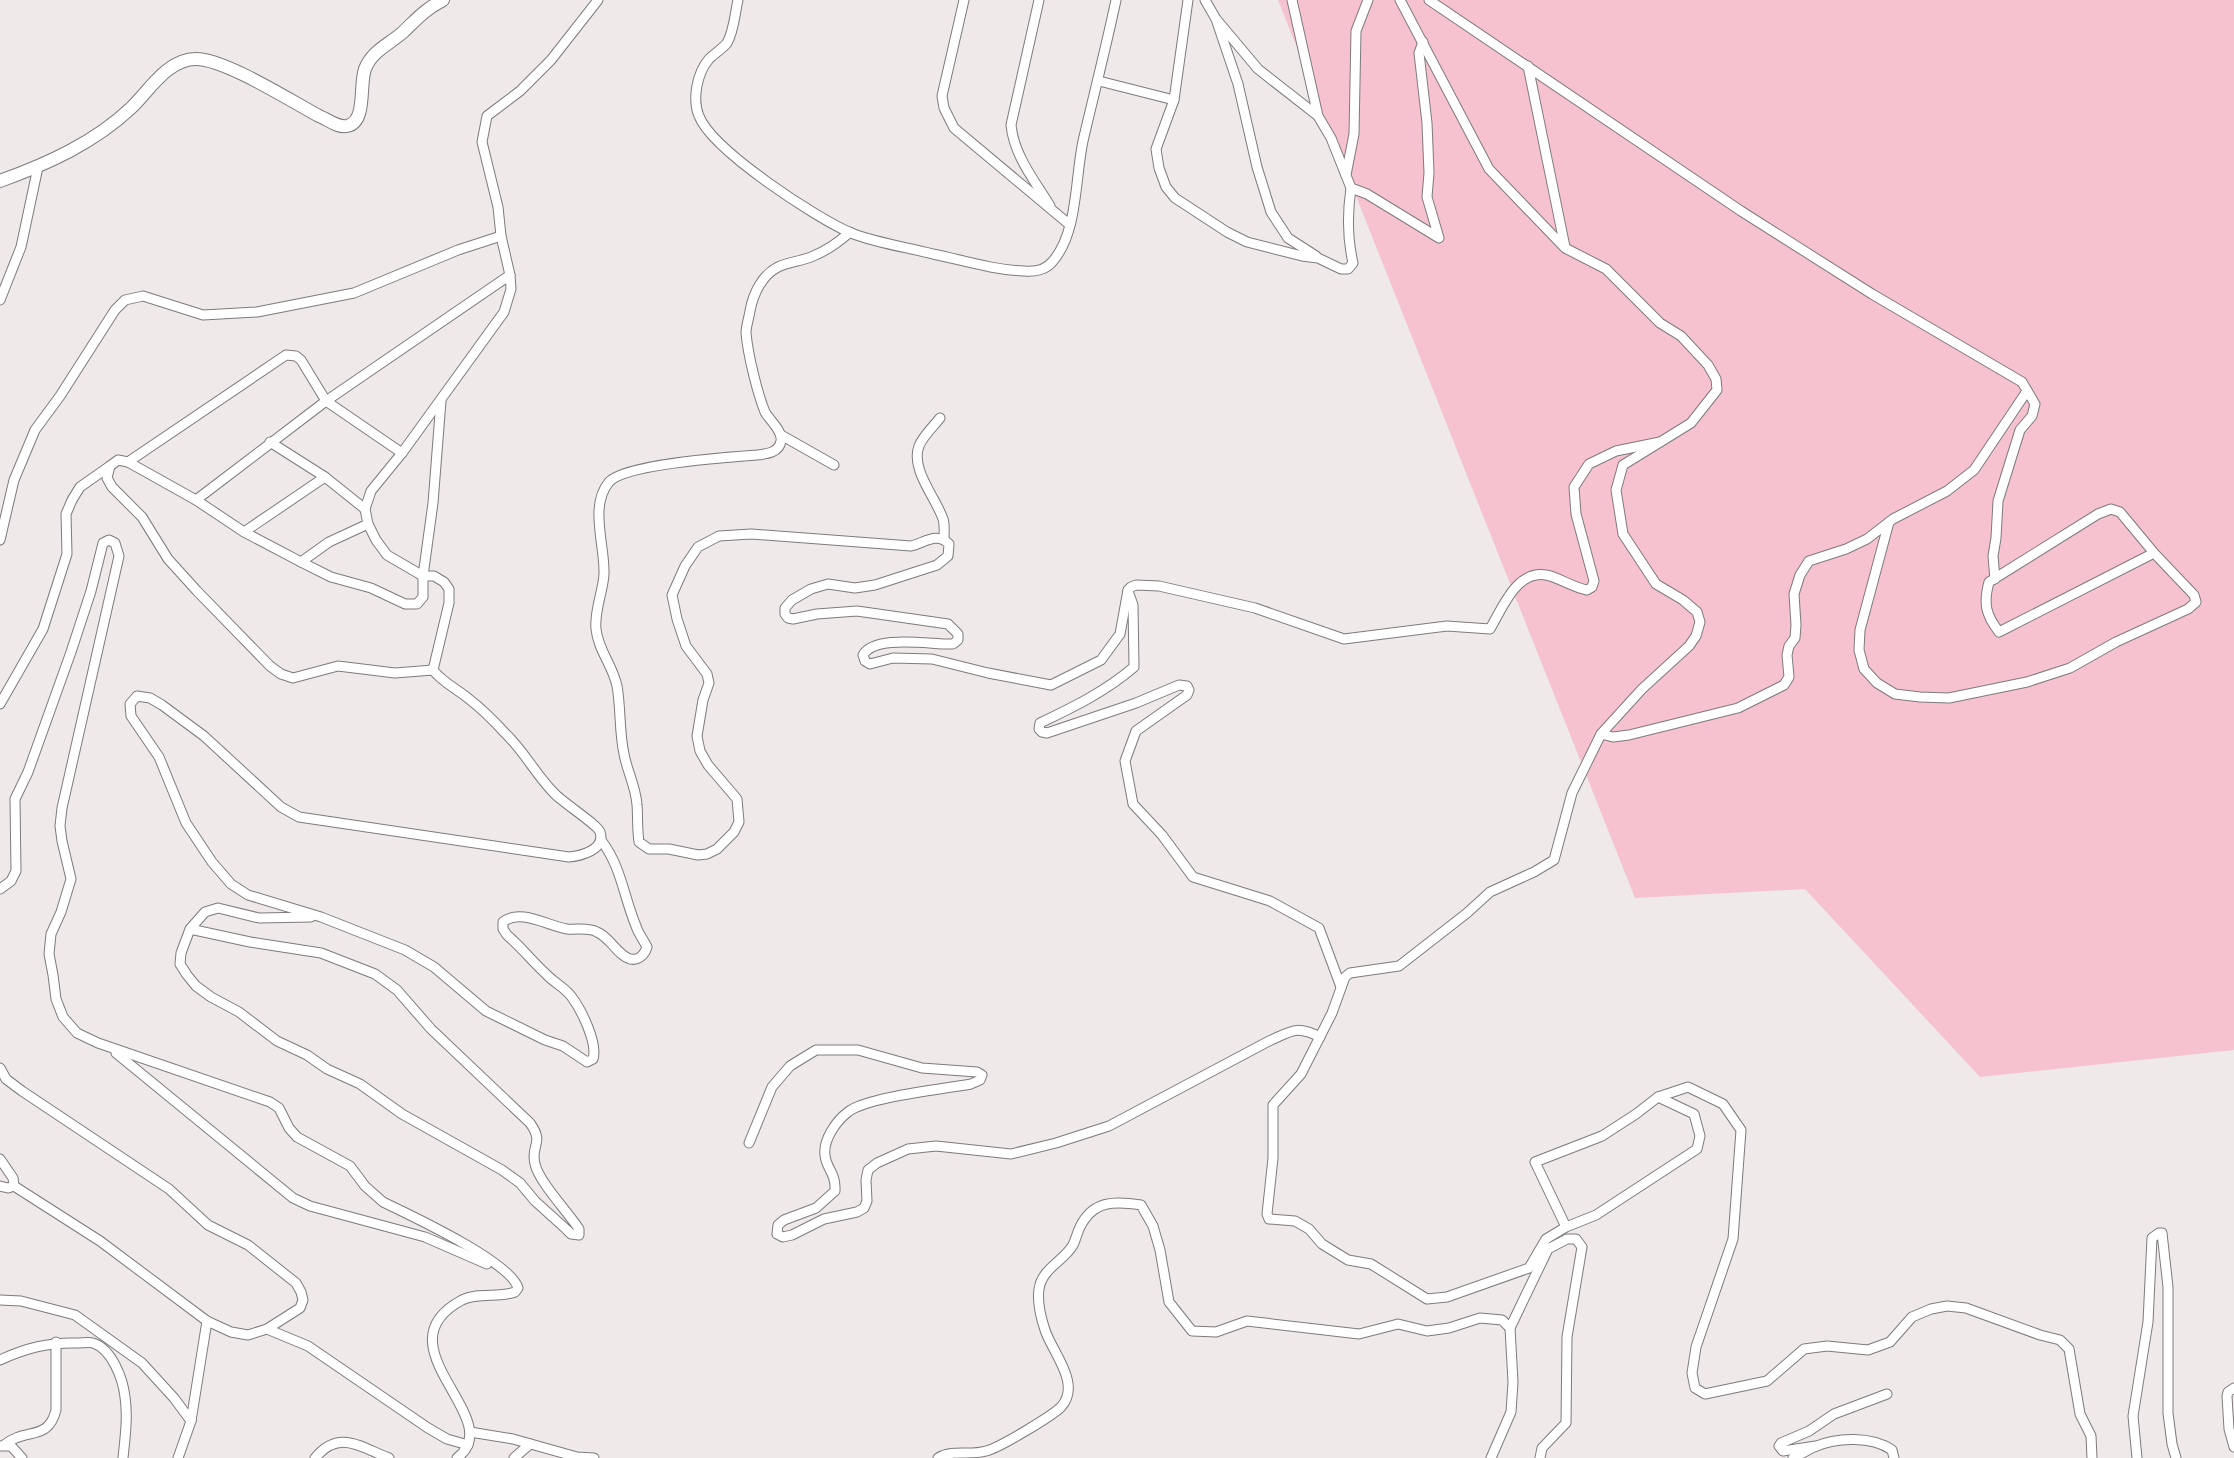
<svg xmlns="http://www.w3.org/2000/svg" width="2234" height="1458" font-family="'Exo 2',sans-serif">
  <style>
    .green { fill: #f6c2d0 }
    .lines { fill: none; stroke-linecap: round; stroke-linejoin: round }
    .street-casing { stroke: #7f7a7b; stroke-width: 11 }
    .secondary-casing { stroke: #7f7a7b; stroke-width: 14 }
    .street { stroke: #fff; stroke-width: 9 }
    .secondary { stroke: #fff; stroke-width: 12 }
  </style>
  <rect width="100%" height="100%" fill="#efe9ea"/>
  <polygon class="green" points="1278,0 2234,0 2234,1050 1980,1077 1805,889 1635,898"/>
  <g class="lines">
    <defs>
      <g id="street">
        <path d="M598 0 551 60 520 91 487 116 482 142 498 207 501 236 510 275 511 289 504 312 402 453 371 491 365 509 368 524 376 540 387 555 423 576H434L444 582 449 589V603L433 670C442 682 457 689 469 699 482 709 494 721 505 733 524 751 536 775 554 793 562 802 598 825 600 832 606 850 580 856 569 857L299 817 281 807 204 736 162 705 150 698 137 696 130 704 131 716 159 757 186 823 212 862 231 884 248 895 321 917 405 950 434 967 486 1011 545 1040 563 1046 587 1062 593 1059C598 1043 581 1009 571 996 564 987 553 982 545 973 532 961 521 947 507 935L503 929V922C520 908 548 926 567 929 577 930 588 927 597 932 610 937 617 955 630 959 639 961 645 954 647 947 643 939 638 933 636 926 623 895 622 868 601 840"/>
        <path d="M738 0C735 13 734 31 727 43 722 49 714 54 709 59 697 73 692 99 699 116 712 150 816 218 851 233 877 243 905 247 933 254 962 260 993 270 1024 271 1034 272 1046 270 1053 261 1078 232 1075 178 1083 141 1094 94 1106 47 1116 0"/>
        <polyline points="964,0 942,96 944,108 954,128 1070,225"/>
        <path d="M1039 0 1011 125C1014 156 1035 181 1050 206"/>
        <path d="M1188 0 1174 100 1156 149 1159 168 1166 187 1175 198 1227 232 1247 242 1302 256 1318 258 1341 269H1348L1353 263C1347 237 1347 215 1351 188L1367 194 1439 238 1427 197 1429 173 1427 123 1419 53 1423 42"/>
        <polyline points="1205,0 1216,19 1258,69 1318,116 1331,138 1351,188"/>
        <polyline points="1292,0 1318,116"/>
        <polyline points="1400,0 1489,169 1565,248 1606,269 1660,323 1681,336 1708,365 1716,379 1717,390 1691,423 1623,465 1616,490 1623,534 1656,584 1683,600 1697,612 1700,622 1696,636 1689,646 1642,689 1601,734 1572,793 1554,860 1534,872 1490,892 1467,913 1399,966 1350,973 1345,977 1332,1013 1301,1074 1273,1105 1273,1158 1267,1214 1269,1219 1295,1221 1309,1229 1322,1244 1348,1260 1371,1264 1427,1299 1447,1297 1529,1268 1546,1239 1566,1227 1596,1215 1697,1149 1700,1136 1694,1114 1658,1097 1636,1114 1602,1136 1535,1162 1566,1227"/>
        <polyline points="1429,0 1741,211 1872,294 2022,382 2035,404 2032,416 2020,430 1998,501 1996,538 1993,556 1995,579"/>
        <polyline points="1216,19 1238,84 1257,167 1271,212 1288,238 1316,256"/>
        <polyline points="1528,66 1565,247"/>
        <polyline points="1099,81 1174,100"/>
        <polyline points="1346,175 1354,134 1356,31 1368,0"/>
        <path d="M850 232C838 243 826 251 811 257 801 261 789 262 778 267 762 275 753 294 750 311 749 318 746 326 746 333 748 355 757 392 765 412 770 421 783 431 781 441 779 453 766 454 757 455 730 457 625 464 609 482 589 506 605 545 604 574 603 592 594 611 596 629 598 650 613 666 617 686 621 708 619 731 624 754 627 771 636 787 637 805 638 817 637 829 639 842L649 849H669L698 855 707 854 717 849 734 832 739 822 737 799 708 765 700 751 697 736 703 700 709 683 707 674 686 646 677 619 672 595 685 566 698 547 719 536 751 534 911 546C926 542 937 532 949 544L948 556 937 565 875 585 855 588 828 584 811 589 792 600 785 608V614L788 618 793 619 817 614 857 611 948 624 958 634V640L953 644C932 645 875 634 863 655L865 661 870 664 893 658 932 659 988 673 1051 685 1101 660 1120 634 1128 590 1131 587 1136 585 1159 586 1255 608 1344 639 1447 626 1490 629C1502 609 1516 570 1546 575 1558 577 1572 587 1587 590L1592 587 1594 581 1576 514 1574 487 1589 464 1616 451 1660 442"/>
        <polyline points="0,300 21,247 38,167"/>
        <path d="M940 418C933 427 923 436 919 446 910 469 936 498 943 519 945 525 944 532 944 538"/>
        <polyline points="781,435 834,465"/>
        <polyline points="270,442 325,477 365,509"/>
        <polyline points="128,462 286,355 296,356 301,360 326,401 402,453"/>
        <polyline points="196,500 326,401 510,275"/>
        <path d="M1889 522 1860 630 1859 650 1864 669 1877 683 1895 694 1920 697 1949 698 2027 682 2070 668 2116 642 2188 609 2196 602 2194 595 2154 553 2120 512 2111 509 2098 514 1989 582C1983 604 1986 615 1999 632L2154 553"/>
        <polyline points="244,532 325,477"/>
        <polyline points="0,540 14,480 35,430 60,396 115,310 125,300 143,296 203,315 257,312 354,293 458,250 501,236"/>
        <polyline points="301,562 329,542 368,524"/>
        <path d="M1128 591 1133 605 1134 667C1106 691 1074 707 1040 723L1039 729 1042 732 1047 733 1136 703 1179 685 1187 686 1189 690 1187 695 1136 731 1125 761 1133 804 1162 835 1193 877 1270 901 1319 928 1341 987"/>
        <polyline points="433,670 395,673 338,666 293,678 281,674 270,666 197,591 168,559 142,517 112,487 107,478 110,466 118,460 128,462 196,500 244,532 301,562 331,577 371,588 405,604 417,604 423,597 423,576 433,503 441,401"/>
        <polyline points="0,704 43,629 67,554 66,514 72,500 80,487 110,466"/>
        <polyline points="1601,734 1613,737 1629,735 1738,708 1784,685 1789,677 1787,655 1789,646 1795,638 1796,625 1794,594 1800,575 1809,561 1846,549 1867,539 1893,519 1947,491 1974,470 2027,391"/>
        <path d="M0 889 11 881 16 871 15 799 28 772 71 652 91 591 103 543 109 540 115 543 119 556 62 808 60 826 62 841 71 879 61 912 51 934 49 954 53 975 56 999 63 1017 77 1033 98 1043 270 1102 279 1108 289 1128 297 1137 350 1166 365 1186 383 1202C410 1215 511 1262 518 1288L515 1292C499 1298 478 1292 462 1300 376 1346 510 1419 457 1458"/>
        <path d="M190 929 250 942 321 953 375 974 397 990 431 1029 530 1123C545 1144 530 1144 535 1164 539 1182 568 1212 579 1229V1235L571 1234 566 1229 535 1201 520 1183 502 1170 402 1114 360 1084 327 1069 307 1055 277 1041 239 1012 211 997 196 986 187 975 180 964 181 953 190 929 205 912 218 908 259 918 311 917"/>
        <polyline points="116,1053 293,1198 310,1206 425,1237 487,1264"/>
        <polyline points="0,1068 6,1079 22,1091 169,1189 208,1225 248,1245 296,1283 301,1292 303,1300 300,1308 267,1329 248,1335 231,1332 207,1321 100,1241 14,1186"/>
        <polyline points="1658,1097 1688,1087 1723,1104 1741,1130 1733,1239 1696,1347 1692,1373 1695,1388 1705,1394 1767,1381 1804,1349 1827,1346 1868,1350 1890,1342 1912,1317 1931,1309 1947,1306 1966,1308 2040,1335 2060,1340 2069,1349 2080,1414 2091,1436 2092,1458"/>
        <path d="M749 1143 772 1087 790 1066 816 1050H858L922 1068 977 1072 982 1075 980 1080 971 1084C944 1089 867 1097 848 1112 836 1121 823 1140 825 1155 826 1169 836 1172 835 1191L816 1208 784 1220 778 1225 777 1234 783 1237 792 1235 824 1219 857 1212 864 1208 867 1201 866 1180 868 1170 877 1163 908 1149 936 1146 1011 1154 1056 1143 1109 1126 1269 1041C1292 1031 1296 1025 1320 1037"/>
        <polyline points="0,1159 13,1178 14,1186 8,1188 0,1186"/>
        <polyline points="0,1300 21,1301 75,1315 142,1363 174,1398 191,1421"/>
        <polyline points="267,1329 308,1346 428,1428 447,1439 468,1445"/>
        <path d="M0 1360C26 1348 49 1342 78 1343 82 1343 89 1342 93 1343 112 1349 123 1379 125 1397 128 1417 125 1438 123 1458"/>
        <polyline points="2234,1388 2228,1392 2227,1396 2229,1429 2234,1447"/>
        <polyline points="470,1432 513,1439 577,1457 594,1458"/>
        <path d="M4 1445C26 1427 48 1442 56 1410V1342"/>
        <polyline points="0,1446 11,1446 22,1458"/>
        <polyline points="1816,1446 1783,1451 1779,1446 1781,1443 1809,1431 1834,1414 1887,1394"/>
        <polyline points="178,1458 191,1421 207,1321"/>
        <path d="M315 1458C339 1429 360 1447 389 1458"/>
        <polyline points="514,1458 530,1444"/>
        <path d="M938 1458C953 1449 969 1456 986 1451 999 1448 1052 1416 1061 1407 1082 1384 1052 1352 1045 1330 1041 1318 1037 1302 1039 1289 1042 1268 1064 1261 1073 1245 1076 1239 1077 1233 1080 1227 1093 1200 1115 1201 1141 1205L1153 1226 1160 1250 1169 1302 1192 1331 1216 1332 1247 1321 1359 1334 1398 1324 1427 1331 1449 1328 1480 1318 1502 1320 1510 1328"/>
        <polyline points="1491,1458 1511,1412 1513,1382 1510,1328 1548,1249 1567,1239 1576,1239 1582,1247 1567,1337 1566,1423 1542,1448 1540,1458"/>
        <path d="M1793 1458C1800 1455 1807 1450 1814 1447 1837 1437 1872 1436 1892 1450L1894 1458"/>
        <polyline points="2137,1458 2133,1416 2148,1322 2152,1238 2159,1233 2162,1233 2168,1287 2168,1413 2172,1444 2176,1458"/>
      </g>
      <path id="secondary" d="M0 181C47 164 94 143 131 108 149 91 167 59 196 59 225 59 291 101 319 116 327 119 338 128 347 126 367 122 359 85 365 69 372 51 388 45 402 33 417 19 424 10 443 0"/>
    </defs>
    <use href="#street" class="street-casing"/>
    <use href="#secondary" class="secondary-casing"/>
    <use href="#street" class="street"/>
    <use href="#secondary" class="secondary"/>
  </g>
</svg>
